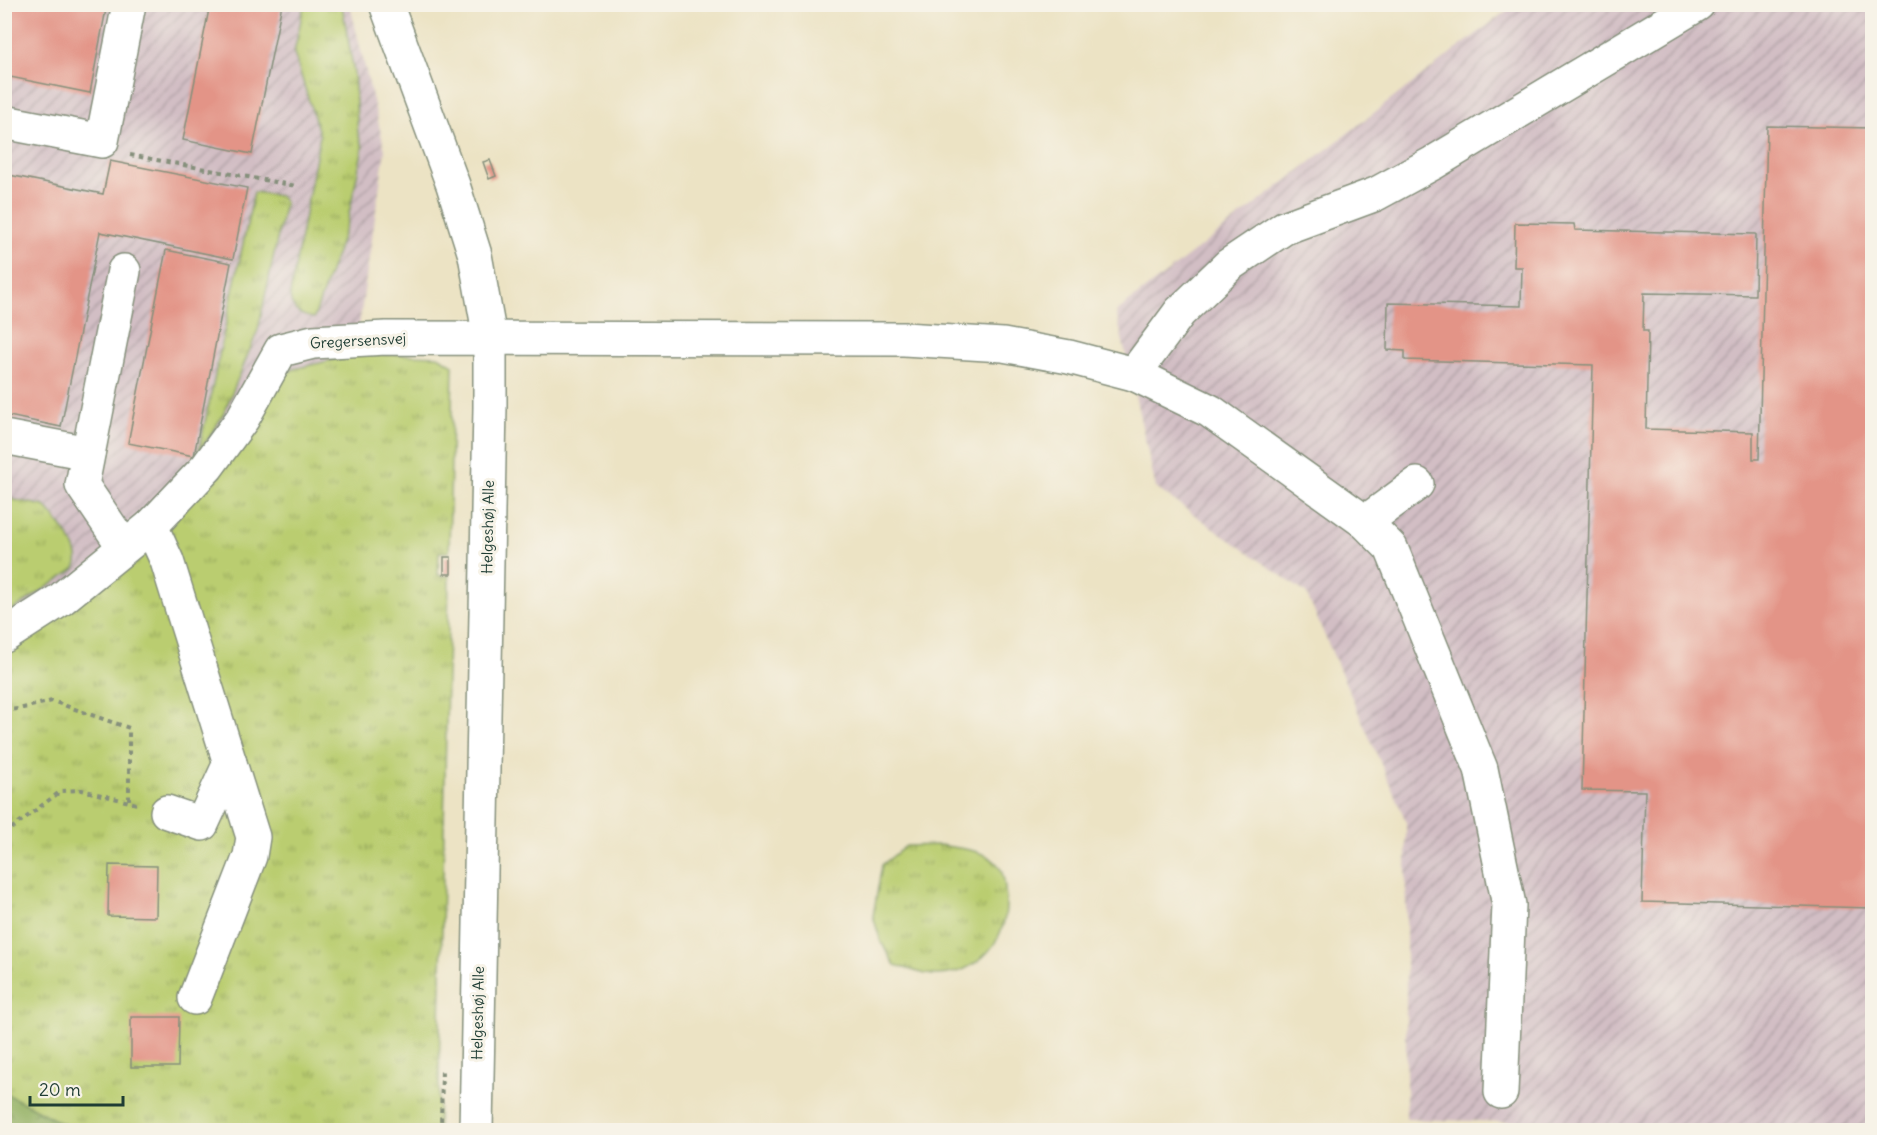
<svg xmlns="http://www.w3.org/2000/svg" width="1877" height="1135" font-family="Delius,sans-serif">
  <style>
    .industrial { fill: url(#industrial-furrows) }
    .grass { fill: url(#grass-tufts); stroke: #6c8552; stroke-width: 1.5 }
    .forest { fill: url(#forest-crowns); stroke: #59764b; stroke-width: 1.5 }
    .building { fill: #e39487 }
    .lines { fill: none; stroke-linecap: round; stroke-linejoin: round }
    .minor-casing { stroke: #86907c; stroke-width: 36 }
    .path { stroke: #86907c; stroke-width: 4; stroke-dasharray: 4.5 4.5; stroke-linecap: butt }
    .minor { stroke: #fff; stroke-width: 33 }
    .labels { text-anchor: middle; stroke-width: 6; stroke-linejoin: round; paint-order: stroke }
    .street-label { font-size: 15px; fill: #1f3d34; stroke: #f7f3e8 }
  </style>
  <defs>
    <pattern id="industrial-furrows" width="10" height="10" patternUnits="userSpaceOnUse" patternTransform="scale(1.5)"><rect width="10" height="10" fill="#d2bec4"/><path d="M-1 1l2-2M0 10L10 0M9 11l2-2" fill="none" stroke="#aa9ca0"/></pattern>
    <pattern id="grass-tufts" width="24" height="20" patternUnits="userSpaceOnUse" patternTransform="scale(1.5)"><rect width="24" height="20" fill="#bacd70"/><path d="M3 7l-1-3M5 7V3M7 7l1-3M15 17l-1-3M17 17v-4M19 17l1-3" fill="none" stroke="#97a85d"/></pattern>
    <pattern id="forest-crowns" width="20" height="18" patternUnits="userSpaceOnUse" patternTransform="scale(1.5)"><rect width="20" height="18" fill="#93b062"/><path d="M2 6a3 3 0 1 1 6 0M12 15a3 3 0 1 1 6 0" fill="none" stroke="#779052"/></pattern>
  </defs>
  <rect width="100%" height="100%" fill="#f7f3e8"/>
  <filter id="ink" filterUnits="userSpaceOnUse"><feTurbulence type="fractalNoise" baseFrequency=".0167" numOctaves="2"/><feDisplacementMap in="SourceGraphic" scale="12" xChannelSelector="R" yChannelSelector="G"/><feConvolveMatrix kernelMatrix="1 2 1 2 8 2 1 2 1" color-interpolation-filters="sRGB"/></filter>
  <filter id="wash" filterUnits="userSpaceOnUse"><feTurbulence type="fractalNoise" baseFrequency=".008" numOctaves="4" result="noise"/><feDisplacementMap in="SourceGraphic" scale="24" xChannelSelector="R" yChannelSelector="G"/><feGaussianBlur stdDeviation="1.35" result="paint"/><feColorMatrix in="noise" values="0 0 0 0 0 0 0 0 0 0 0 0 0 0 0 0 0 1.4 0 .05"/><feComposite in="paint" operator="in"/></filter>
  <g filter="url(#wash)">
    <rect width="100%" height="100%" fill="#ece3c4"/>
    <g class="industrial">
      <polygon points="5,5 350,5 385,150 325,556 5,1130"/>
      <polygon points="1514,5 1872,5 1872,1130 1767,1130 1406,1119 1406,821 1306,593 1156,488 1116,312"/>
    </g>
    <g class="grass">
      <path d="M304 5H342L354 73 358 134 363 147 347 223 314 318C300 316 290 309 290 294L320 136 294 53Z"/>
      <polygon points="254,192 280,196 285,202 258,330 223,415 198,455"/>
      <polygon points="362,353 438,356 453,365 449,552 439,552 438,575 449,576 438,1130 5,1130 5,650 140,555 144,555 165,537 167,531 281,377 294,369"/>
      <path d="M5 498 45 506C55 519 86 551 75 568 73 570 70 572 67 574L5 615Z"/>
      <path d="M939 845C957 848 985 849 998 865 1005 874 1005 890 1006 901 1008 945 970 981 926 974 916 972 905 968 895 965L881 942 873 916 882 865 906 846Z"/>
    </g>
    <polygon class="forest" points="5,1093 65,1125 84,1130 5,1130"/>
    <g id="blocks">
      <g class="building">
        <polygon points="5,4 107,4 90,93 5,76"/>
        <polygon points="210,4 282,4 252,154 183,140"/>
        <polygon points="1767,126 1872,128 1872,908 1642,902 1645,791 1582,790 1593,365 1405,360 1405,351 1387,350 1388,303 1521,306 1522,267 1514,267 1515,223 1574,224 1575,230 1756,234 1755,295 1644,293 1643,331 1648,331 1646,429 1753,432 1753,459 1759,459"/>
        <polygon points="490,160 496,176 489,179 483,162"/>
        <polygon points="110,161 247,188 233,259 100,232 61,427 4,415 4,174 103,194"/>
        <polygon points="166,250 231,263 194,456 128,443"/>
        <rect x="444" y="557" width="7" height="17"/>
        <polygon points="109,865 157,866 156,917 108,916"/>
        <polygon points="131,1017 179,1017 178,1067 131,1067"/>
      </g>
    </g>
  </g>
  <g filter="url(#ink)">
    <use href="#blocks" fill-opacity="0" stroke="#86907c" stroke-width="1.5"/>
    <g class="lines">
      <defs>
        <g id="minor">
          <polyline points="386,4 453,185 475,255 490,338 490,407 476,1130"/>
          <polyline points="9,123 102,141 129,4"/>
          <polyline points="1134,374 1180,312 1229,265 1284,228 1376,194 1433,163 1698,4"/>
          <polyline points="4,437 88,453"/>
          <polyline points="1365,522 1417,484"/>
          <polyline points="151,526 167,561 253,837 250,856 195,998"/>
          <polyline points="124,547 82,485 124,271"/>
          <polyline points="4,636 60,600 151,526 207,467 243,418 281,350 313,342 386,338 904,339 1003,345 1069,357 1134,374 1210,411 1365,522 1391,548 1481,769 1509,905 1501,1092"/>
          <polyline points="167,812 202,824 230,763"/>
        </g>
      </defs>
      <use href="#minor" class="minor-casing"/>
      <g class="path">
        <polyline points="130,155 296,186"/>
        <polyline points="4,710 19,709 52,701 129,728 129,802"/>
        <polyline points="4,834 61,791 82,790 137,804"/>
        <polyline points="441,1130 442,1067"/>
      </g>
      <use href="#minor" class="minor"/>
    </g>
  </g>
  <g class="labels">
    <g class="street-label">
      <text transform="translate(358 341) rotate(-3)" y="5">Gregersensvej</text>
      <text transform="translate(488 527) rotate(-89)" y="5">Helgeshøj Alle</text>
      <text transform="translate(478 1013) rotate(-89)" y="5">Helgeshøj Alle</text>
    </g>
  </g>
  <rect width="1877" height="1135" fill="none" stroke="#f7f3e8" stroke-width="24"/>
  <path d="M30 1096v9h93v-9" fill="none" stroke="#1f3d34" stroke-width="3"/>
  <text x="39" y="1096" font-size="18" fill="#1f3d34" stroke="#f7f3e8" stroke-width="4.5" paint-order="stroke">20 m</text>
</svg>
